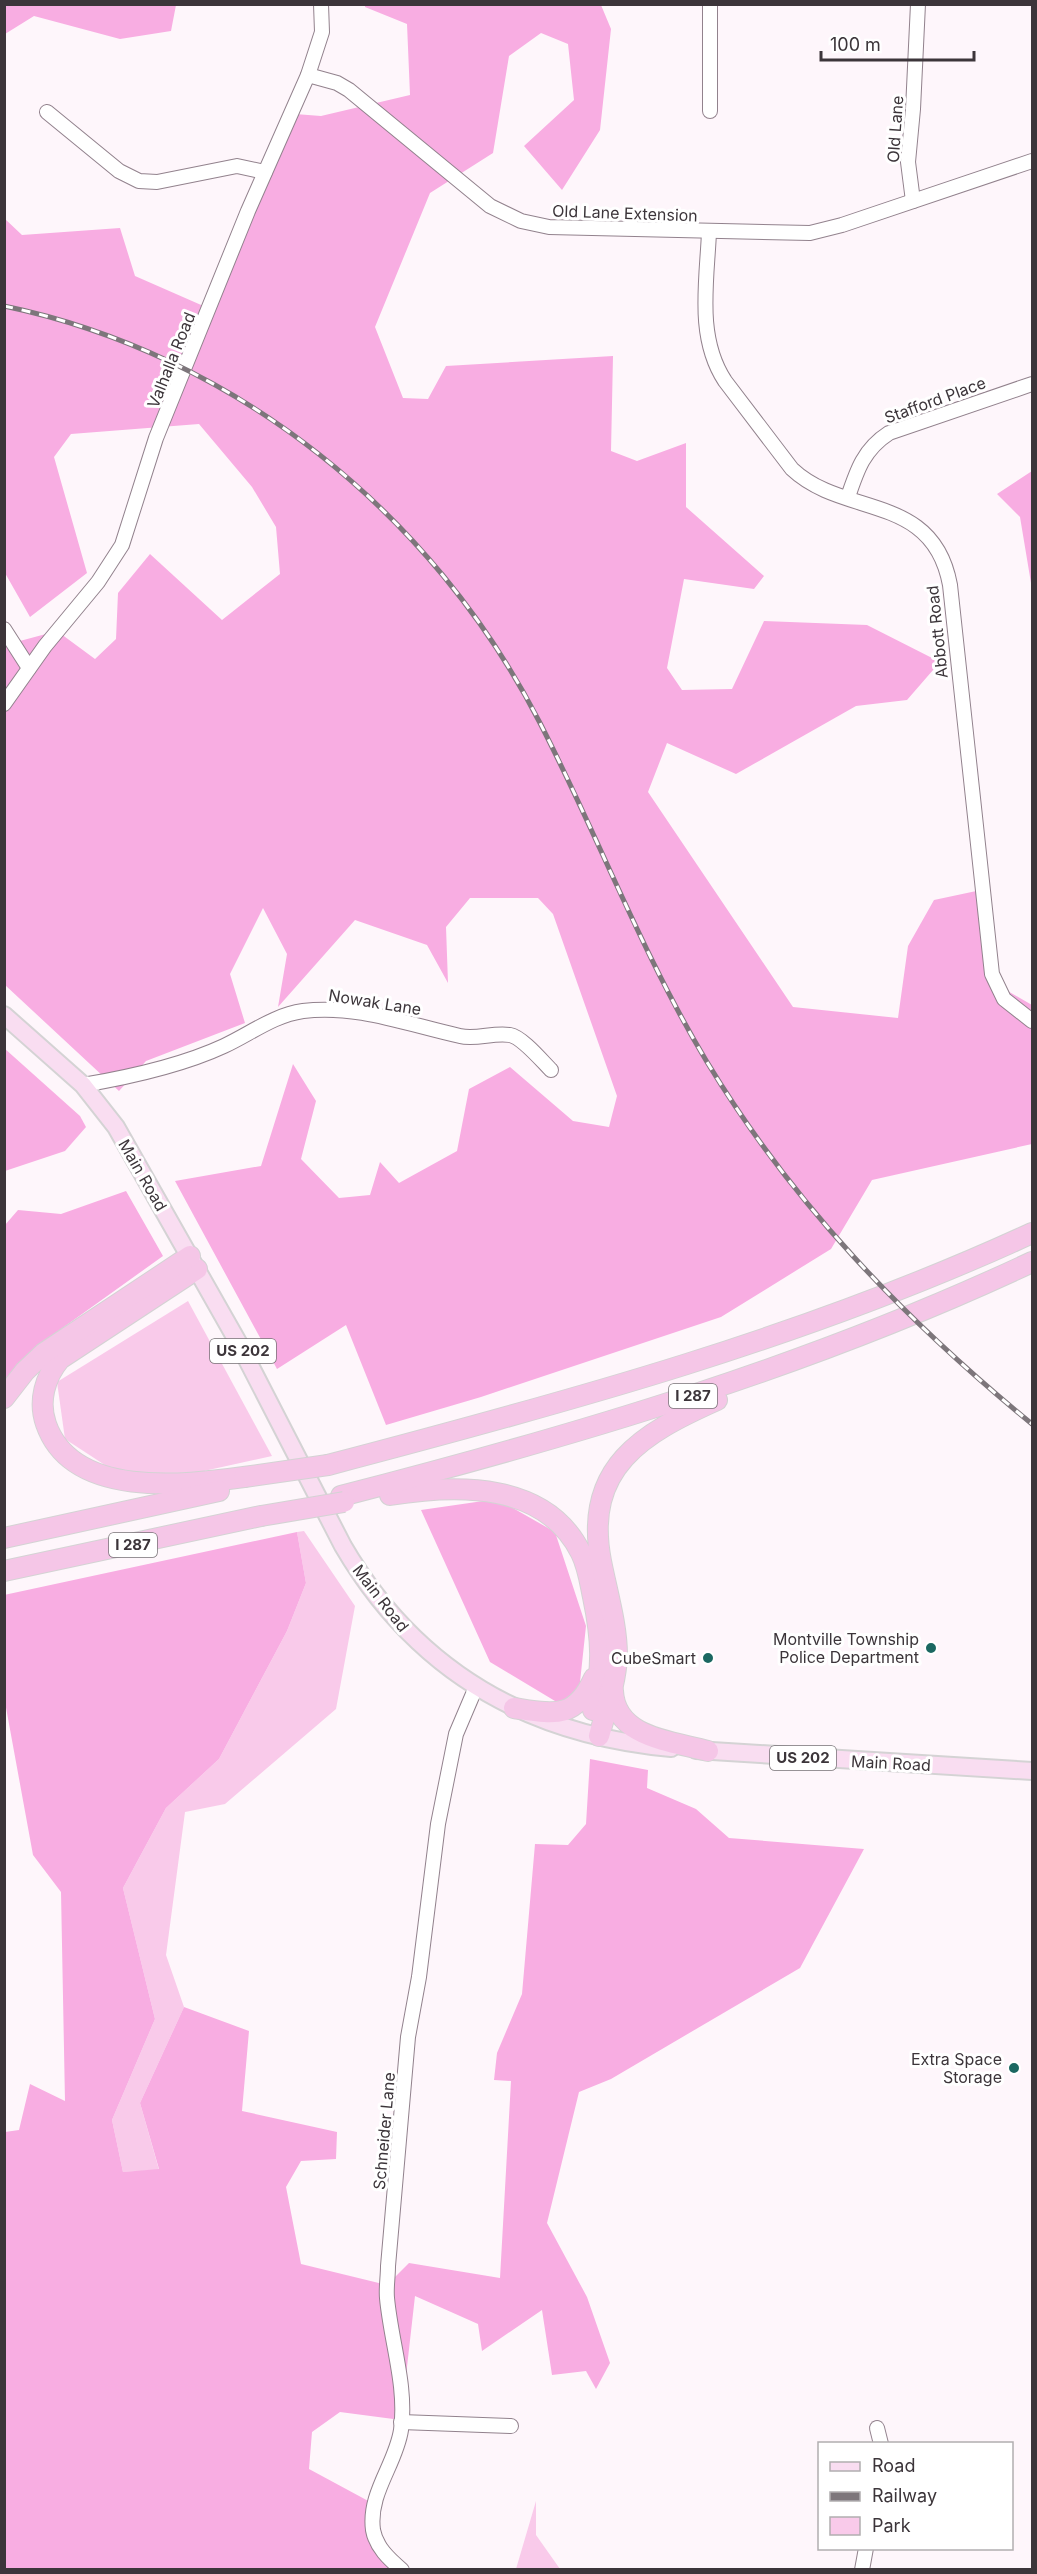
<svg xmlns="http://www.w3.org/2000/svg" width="1037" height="2574" font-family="Inter,sans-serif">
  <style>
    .green { fill: #f9caea }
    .forest { fill: #f8ade2 }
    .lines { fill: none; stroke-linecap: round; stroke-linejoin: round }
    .minor-casing { stroke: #92828d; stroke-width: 16 }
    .major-casing { stroke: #d4d3d4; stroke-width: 20 }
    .highway-casing { stroke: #d4d3d4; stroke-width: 22 }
    .minor { stroke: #fff; stroke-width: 14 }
    .major { stroke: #f9ddf1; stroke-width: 16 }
    .highway { stroke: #f5c6e7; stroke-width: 20 }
    .rail-casing { stroke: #7d767b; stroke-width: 5 }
    .rail { stroke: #fff; stroke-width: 3; stroke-dasharray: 9; stroke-linecap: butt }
    .highway-bridge-casing { stroke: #d4d3d4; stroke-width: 22; stroke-linecap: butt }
    .highway-bridge { stroke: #f5c6e7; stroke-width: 20 }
    .poi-dot { fill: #1b6761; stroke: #fff; stroke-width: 2 }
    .labels { text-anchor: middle; stroke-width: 6; stroke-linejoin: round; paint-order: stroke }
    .shield { fill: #fff; stroke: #767275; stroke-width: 1.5 }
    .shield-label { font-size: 15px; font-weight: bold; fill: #3c353a }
    .street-label { font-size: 16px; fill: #3c353a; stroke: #fff }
    .poi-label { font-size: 16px; fill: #3c353a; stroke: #fff; text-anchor: end }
  </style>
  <rect width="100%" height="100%" fill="#fef6fb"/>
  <g class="green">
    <polygon points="188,1301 272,1456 172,1478 114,1471 65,1439 57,1382"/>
    <polygon points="304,1531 355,1606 336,1709 225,1804 185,1812 166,1955 184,2007 140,2103 159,2170 123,2172 112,2120 155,2019 123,1888 166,1808 219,1759 287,1631 306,1583 297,1532"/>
    <polygon points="536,2501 536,2535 560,2569 516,2569"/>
  </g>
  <g class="forest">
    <polygon points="5,4 176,4 176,5 171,31 120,39 34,16 5,34"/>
    <polygon points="365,5 601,5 611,29 600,130 562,190 524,146 574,100 568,44 541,33 509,56 493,153 430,193 375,327 403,398 428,399 446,366 613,356 611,451 637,461 686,443 686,507 764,576 754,589 684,579 667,668 682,690 732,689 764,621 867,625 940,662 907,700 856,706 736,774 667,743 648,792 793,1007 898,1018 908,946 934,900 981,890 994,983 1032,1005 1032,1144 872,1180 831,1249 721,1317 481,1397 386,1425 346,1325 277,1369 175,1181 261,1166 293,1064 316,1101 301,1159 339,1198 370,1195 380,1162 399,1183 457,1151 469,1089 510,1067 573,1121 609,1127 617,1096 553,914 538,898 470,898 446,927 448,983 427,945 355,920 278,1007 287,954 263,908 230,974 245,1023 146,1061 119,1091 5,985 5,645 57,631 95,659 116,639 118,593 150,554 222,620 280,574 276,527 252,487 199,424 71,434 54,457 87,573 30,617 5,573 4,218 22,235 120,228 135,276 208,308 295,114 321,116 410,95 407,24 365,7"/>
    <polygon points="1032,471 1032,589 1020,517 997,494"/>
    <polygon points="4,1048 80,1116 86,1127 65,1151 5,1171"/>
    <polygon points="126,1191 163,1256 43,1342 5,1385 5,1225 18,1210 61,1214"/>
    <polygon points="497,1499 555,1532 586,1626 580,1682 618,1718 555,1701 490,1662 421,1510"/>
    <polygon points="297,1532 306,1583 287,1631 219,1759 166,1808 123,1888 155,2019 112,2120 123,2172 159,2169 140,2103 184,2007 249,2031 242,2111 337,2132 336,2159 301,2161 286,2187 301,2264 387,2285 409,2263 500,2278 511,2081 494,2080 497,2053 522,1994 535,1844 568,1845 586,1824 590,1759 648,1770 647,1788 696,1809 729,1838 864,1849 800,1968 611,2079 579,2092 547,2223 587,2297 610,2363 596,2389 586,2371 552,2375 542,2310 482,2351 478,2324 415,2296 401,2420 340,2412 312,2432 309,2469 372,2503 369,2529 400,2569 5,2569 5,2132 19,2130 30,2084 65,2101 61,1892 33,1855 5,1702 4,1595"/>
  </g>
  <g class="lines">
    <defs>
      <g id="minor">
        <polyline points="710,4 710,111"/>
        <polyline points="308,75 337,83 349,90 490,206 521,221 549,227 810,233 842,225 1032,161"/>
        <polyline points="47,112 119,171 139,181 157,182 237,166 265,172"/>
        <polyline points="913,201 908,162 913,109 918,4"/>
        <path d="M709 232C707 281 696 337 725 381L792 469C844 518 933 492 950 585L992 974 1004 999 1032 1021"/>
        <path d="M848 497C857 470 864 449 889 433L1032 384"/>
        <polyline points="4,629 29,668"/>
        <polyline points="4,704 45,646 98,582 122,545 156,438 248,211 308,75 322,32 321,4"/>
        <path d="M83 1085C130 1077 181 1066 224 1046 250 1034 274 1015 303 1011 356 1004 409 1025 460 1036 476 1040 494 1032 510 1035 522 1037 542 1061 551 1070"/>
        <polyline points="401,2422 511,2426"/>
        <polyline points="877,2428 881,2444"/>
        <path d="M402 2570C389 2559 376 2547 373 2530 368 2493 396 2464 401 2430 407 2386 391 2342 387 2298 386 2288 388 2277 388 2266L408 2037 419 1977 438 1824 456 1734 476 1687"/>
        <polyline points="862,2570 866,2548"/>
      </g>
      <g id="major">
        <path d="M4 1015 83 1085 116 1127 239 1344 343 1546C416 1671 528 1735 671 1748"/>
        <polyline points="696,1750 1032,1771"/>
      </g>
      <g id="highway">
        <path d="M197 1269 60 1359C45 1377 38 1401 46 1424 72 1499 184 1485 244 1477"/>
        <polyline points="4,1398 25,1371 44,1353 190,1256"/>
        <path d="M328 1465C568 1402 807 1337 1032 1233"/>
        <path d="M390 1495C458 1484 546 1482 581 1553 588 1567 590 1583 593 1597 602 1640 603 1668 593 1710"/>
        <path d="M341 1496C578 1435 811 1366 1032 1262"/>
        <polyline points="4,1538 219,1491"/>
        <polyline points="4,1571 261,1516"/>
        <path d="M613 1691C615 1738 672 1741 708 1751"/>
        <path d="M514 1708C554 1714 575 1720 594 1678"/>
        <path d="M599 1736C606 1710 616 1683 617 1656 617 1624 607 1592 601 1561 583 1467 643 1433 717 1400"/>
      </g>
    </defs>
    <use href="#minor" class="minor-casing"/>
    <use href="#major" class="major-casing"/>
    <use href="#highway" class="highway-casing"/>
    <use href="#minor" class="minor"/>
    <use href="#major" class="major"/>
    <use href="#highway" class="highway"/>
    <defs>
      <path id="rail" d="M4 306C236 354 433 514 540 723 598 836 642 954 707 1062 793 1204 905 1320 1032 1424"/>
    </defs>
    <use href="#rail" class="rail-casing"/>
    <use href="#rail" class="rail"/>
    <defs>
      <g id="highway-bridge">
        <polyline points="244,1477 328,1465"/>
        <polyline points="261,1516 344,1502"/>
      </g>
    </defs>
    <use href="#highway-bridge" class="highway-bridge-casing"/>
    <use href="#highway-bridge" class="highway-bridge"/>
  </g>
  <g class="poi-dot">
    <circle cx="931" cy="1648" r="6"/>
    <circle cx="708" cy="1658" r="6"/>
    <circle cx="1014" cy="2068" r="6"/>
  </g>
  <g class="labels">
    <g class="shield">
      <rect x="210" y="1339" width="66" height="24" rx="4.5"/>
      <rect x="669" y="1384" width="48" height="24" rx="4.5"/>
      <rect x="109" y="1533" width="48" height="24" rx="4.5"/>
      <rect x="770" y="1746" width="66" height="24" rx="4.5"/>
    </g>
    <g class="shield-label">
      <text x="243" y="1356">US 202</text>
      <text x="693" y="1401">I 287</text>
      <text x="133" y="1550">I 287</text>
      <text x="803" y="1763">US 202</text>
    </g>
    <g class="street-label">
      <text transform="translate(895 129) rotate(-86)" y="6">Old Lane</text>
      <text transform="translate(625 213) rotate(2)" y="6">Old Lane Extension</text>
      <text transform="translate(171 360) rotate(-68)" y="6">Valhalla Road</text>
      <text transform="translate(935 400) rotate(-20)" y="6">Stafford Place</text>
      <text transform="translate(937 632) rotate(-96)" y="6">Abbott Road</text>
      <text transform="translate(375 1002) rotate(9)" y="6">Nowak Lane</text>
      <text transform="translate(143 1175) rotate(60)" y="6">Main Road</text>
      <text transform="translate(381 1598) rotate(52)" y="6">Main Road</text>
      <text transform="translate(891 1763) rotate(3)" y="6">Main Road</text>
      <text transform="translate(384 2131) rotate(-85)" y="6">Schneider Lane</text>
    </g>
    <g class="poi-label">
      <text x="919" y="1645">Montville Township<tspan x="919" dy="18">Police Department</tspan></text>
      <text x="696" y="1664">CubeSmart</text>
      <text x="1002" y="2065">Extra Space<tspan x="1002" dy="18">Storage</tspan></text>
    </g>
  </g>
  <rect width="1037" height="2574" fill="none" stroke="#3c353a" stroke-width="12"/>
  <rect x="818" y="2442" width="195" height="108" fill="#ffffff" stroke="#b1aeb0" stroke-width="1.5"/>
  <rect x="830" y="2462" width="30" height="9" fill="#f9ddf1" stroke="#b1aeb0" stroke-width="1.5"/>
  <text x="872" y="2472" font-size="18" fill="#3c353a">Road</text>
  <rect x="830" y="2492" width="30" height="9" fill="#7d767b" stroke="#b1aeb0" stroke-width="1.5"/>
  <text x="872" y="2502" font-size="18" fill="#3c353a">Railway</text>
  <rect x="830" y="2517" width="30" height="18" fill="#f9caea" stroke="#b1aeb0" stroke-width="1.5"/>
  <text x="872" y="2532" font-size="18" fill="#3c353a">Park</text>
  <path d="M821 51v9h153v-9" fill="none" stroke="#3c353a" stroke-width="3"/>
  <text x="830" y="51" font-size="18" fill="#3c353a" stroke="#ffffff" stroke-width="4.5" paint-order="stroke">100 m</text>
</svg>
